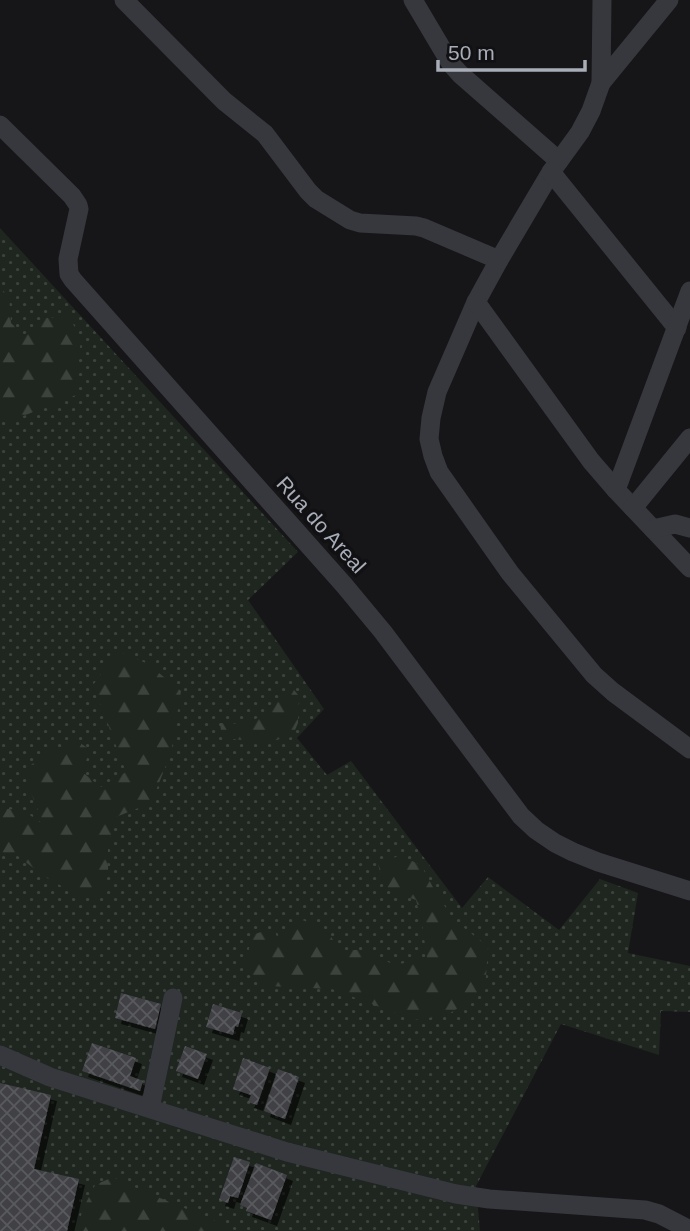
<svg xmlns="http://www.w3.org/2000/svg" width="690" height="1231" font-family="Arial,sans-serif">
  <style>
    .grass { fill: url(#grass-dots) }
    .forest { fill: url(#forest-firs) }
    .building { fill: url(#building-cross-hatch); filter: url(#shadow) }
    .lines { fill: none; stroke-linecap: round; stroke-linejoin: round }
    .minor { stroke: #37383d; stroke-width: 19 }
    .labels { text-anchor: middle; stroke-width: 7; stroke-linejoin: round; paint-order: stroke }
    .street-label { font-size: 21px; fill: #a8adb8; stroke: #111113 }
  </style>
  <defs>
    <pattern id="grass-dots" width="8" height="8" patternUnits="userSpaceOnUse" patternTransform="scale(1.75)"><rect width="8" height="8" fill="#1e261f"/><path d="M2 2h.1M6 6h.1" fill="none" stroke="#3c433d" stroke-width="1.8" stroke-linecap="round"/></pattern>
    <pattern id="forest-firs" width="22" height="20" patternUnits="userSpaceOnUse" patternTransform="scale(1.75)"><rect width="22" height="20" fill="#1e261f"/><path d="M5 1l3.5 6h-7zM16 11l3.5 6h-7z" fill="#3c433d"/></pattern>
    <pattern id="building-cross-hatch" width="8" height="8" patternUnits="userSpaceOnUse" patternTransform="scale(1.75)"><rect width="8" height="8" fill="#404145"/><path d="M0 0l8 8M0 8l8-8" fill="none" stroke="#595a5e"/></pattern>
    <filter id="shadow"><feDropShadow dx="6" dy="6" stdDeviation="0" flood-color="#0009"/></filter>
  </defs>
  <rect width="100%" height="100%" fill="#161618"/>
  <polygon class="grass" points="0,228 298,552 248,600 324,709 297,738 327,775 351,761 462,908 488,877 559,930 600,879 638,893 628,953 690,966 690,1012 661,1011 659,1055 561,1024 476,1186 480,1231 0,1231"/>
  <g class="forest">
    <polygon points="0,288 9,296 11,323 24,335 46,318 68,316 81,337 76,395 13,420 0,417"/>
    <polygon points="118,651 148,664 181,691 171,753 151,803 116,817 108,845 108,873 101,896 80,896 45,877 14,853 0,856 0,810 1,808 24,811 44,825 27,783 31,765 48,751 79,742 90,750 82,772 101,787 126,772 93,685"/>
    <polygon points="290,685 299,696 298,723 292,737 263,742 222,738 220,723 243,724 265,715"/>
    <polygon points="401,856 421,865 435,891 453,919 488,947 485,991 447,1015 414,1020 332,989 268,986 244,971 252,935 274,928 279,943 300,919 327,930 339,950 361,950 395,965 427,958 422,924 416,900 385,889 377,861"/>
    <polygon points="113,1177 143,1191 223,1224 236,1231 78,1231 82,1211 95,1185"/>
  </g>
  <g class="building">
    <polygon points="121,993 161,1004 155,1029 115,1018"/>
    <polygon points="213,1004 242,1013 238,1027 235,1026 233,1035 206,1027"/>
    <polygon points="92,1043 136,1058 130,1076 143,1081 140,1091 82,1071"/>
    <polygon points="185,1046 207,1054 198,1079 176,1071"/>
    <polygon points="243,1058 270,1068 257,1105 248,1102 251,1095 233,1089"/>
    <polygon points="278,1069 299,1077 285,1119 264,1111"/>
    <polygon points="0,1083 51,1095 34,1169 79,1179 67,1231 0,1231"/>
    <polygon points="234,1157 250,1162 238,1198 230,1196 228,1203 219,1200"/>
    <polygon points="256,1163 287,1175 271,1220 246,1211 247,1208 240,1205"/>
  </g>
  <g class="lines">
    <g class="minor">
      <polyline points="124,0 224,101 265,134 308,191 316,199 350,220 360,223 416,226 424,228 499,260"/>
      <polyline points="413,0 451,64 460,74 559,161"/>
      <polyline points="602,0 601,83 591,111 580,132 551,172 499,260 476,302 437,392 431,418 429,439 433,456 439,472 446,482 510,573 594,675 613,692 690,749"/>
      <polyline points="601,83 669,0"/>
      <polyline points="0,125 72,196 78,205 79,209 68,259 69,274 73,280 344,585 383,632 521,816 536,830 555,843 573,852 598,862 690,891"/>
      <polyline points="551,172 677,328"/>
      <polyline points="476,302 591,461 616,490 690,568"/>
      <polyline points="616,490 690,291"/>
      <polyline points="633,508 690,438"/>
      <polyline points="653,529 675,524 690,528"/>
      <polyline points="0,1055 50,1077 287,1152 456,1194 489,1199 645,1210 659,1214 690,1230"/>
      <polyline points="150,1108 173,998"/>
    </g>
  </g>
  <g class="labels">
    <g class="street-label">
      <text transform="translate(321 525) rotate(48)" y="7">Rua do Areal</text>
    </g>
  </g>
  <path d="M438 60v10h147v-10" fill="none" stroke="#a8adb8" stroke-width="3.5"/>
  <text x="448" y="60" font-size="21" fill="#a8adb8" stroke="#111113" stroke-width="5" paint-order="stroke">50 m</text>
</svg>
